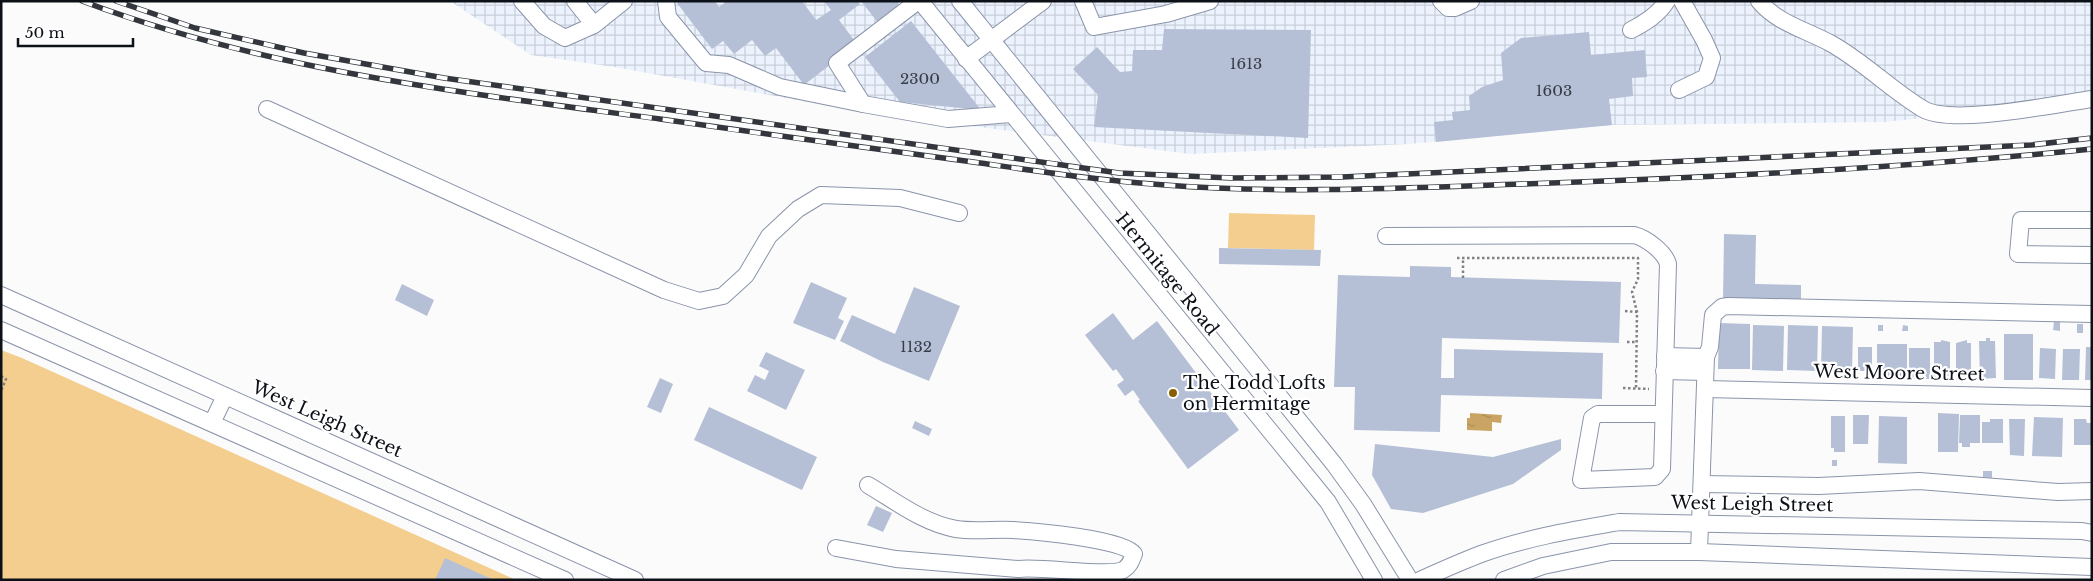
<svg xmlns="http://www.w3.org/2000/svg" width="2093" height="581" font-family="'Libre Baskerville',serif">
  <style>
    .industrial { fill: url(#industrial-grid) }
    .pitch { fill: #f4ce8e }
    .water { fill: url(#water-ripples) }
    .building { fill: #b5c0d6 }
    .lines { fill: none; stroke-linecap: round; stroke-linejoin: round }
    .minor-casing { stroke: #8a94a9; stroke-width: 18 }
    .path { stroke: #7f8185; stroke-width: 2.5; stroke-dasharray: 2.5 2.5; stroke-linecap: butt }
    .minor { stroke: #fff; stroke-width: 16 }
    .rail-casing { stroke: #33373d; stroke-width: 5.5 }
    .rail { stroke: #fff; stroke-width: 4; stroke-dasharray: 11; stroke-linecap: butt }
    .poi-dot { fill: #896000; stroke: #fff; stroke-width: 2 }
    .labels { text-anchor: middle; stroke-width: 4.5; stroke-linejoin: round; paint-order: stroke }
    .number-label { font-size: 15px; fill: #363c47 }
    .street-label { font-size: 18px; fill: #0c1017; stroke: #fff }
    .poi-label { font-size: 18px; fill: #0c1017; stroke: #fff; text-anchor: start }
  </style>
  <defs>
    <pattern id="industrial-grid" width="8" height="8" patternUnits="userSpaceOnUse" patternTransform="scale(1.25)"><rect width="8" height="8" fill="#ecf3fe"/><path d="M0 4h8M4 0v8" fill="none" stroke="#c9cfd9"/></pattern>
    <pattern id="water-ripples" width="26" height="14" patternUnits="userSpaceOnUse" patternTransform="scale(1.25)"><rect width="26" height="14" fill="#caa462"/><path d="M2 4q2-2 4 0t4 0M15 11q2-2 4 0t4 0" fill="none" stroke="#ac8c54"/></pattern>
  </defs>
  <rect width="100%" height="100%" fill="#fbfbfb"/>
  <polygon class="industrial" points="450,1 2092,1 2092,101 1884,122 1612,125 1409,144 1190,154 869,113 614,67 531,55"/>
  <g class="pitch">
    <polygon points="1229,213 1315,215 1314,250 1228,248"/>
    <polygon points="1,350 22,358 516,580 1,580"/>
  </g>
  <polygon class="water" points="1470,413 1502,415 1501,423 1492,422 1492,431 1467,430 1467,418 1470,418"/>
  <g class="building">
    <polygon points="679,1 715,1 719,7 727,1 802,1 816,20 831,10 824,1 857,1 860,4 839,20 857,44 804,85 776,48 765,56 752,40 734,54 723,41 712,49 677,3"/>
    <polygon points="861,1 897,1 901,7 879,24"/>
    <polygon points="911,21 981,110 900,102 865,57"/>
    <polygon points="1164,29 1311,30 1308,138 1094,127 1098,95 1073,69 1097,47 1120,72 1132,71 1133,50 1162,50"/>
    <polygon points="1589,32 1591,55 1645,50 1647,77 1632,78 1633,96 1609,99 1612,125 1436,142 1434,122 1453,120 1452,112 1470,110 1469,96 1482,87 1503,80 1501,53 1521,38"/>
    <polygon points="1724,234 1756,235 1755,284 1801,285 1801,303 1723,302"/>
    <polygon points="1219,248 1321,250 1320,266 1219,264"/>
    <polygon points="1410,266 1451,267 1451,277 1621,282 1619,343 1442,338 1441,378 1454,378 1454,349 1603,353 1602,399 1441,395 1440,432 1354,430 1355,387 1334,387 1338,275 1410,277"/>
    <polygon points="811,282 847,298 838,318 844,321 835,340 793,323"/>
    <polygon points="402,284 434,300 427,316 395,300"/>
    <polygon points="914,287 960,306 929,381 883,362 840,341 852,315 895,334"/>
    <polygon points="1113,313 1133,340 1157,321 1239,430 1188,469 1138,401 1140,400 1133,390 1125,396 1117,385 1124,380 1116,369 1113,371 1085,335"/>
    <polygon points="2054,322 2060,322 2060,331 2053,330"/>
    <polygon points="1719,323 1750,324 1750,369 1718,369"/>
    <rect x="2077" y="324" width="6" height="9"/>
    <polygon points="1753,325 1784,326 1783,371 1752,370"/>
    <polygon points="1788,325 1818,326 1817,371 1787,370"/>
    <rect x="1878" y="325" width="5" height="6"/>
    <polygon points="1903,325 1908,326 1908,331 1902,331"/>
    <polygon points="1822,326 1853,327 1852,371 1821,371"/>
    <rect x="2004" y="334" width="29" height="46"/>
    <polygon points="1986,338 1990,338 1990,341 1995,341 1996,378 1980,379 1979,341 1986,341"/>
    <polygon points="1941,340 1950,342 1950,378 1934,378 1934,342 1941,342"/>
    <polygon points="1967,340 1967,343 1971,343 1971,379 1956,379 1956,343"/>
    <rect x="1877" y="344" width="30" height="34"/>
    <rect x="1858" y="347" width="14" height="24"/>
    <polygon points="2086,347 2092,347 2092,380 2085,380"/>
    <rect x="1909" y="348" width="21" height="31"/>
    <polygon points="2040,348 2056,349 2055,379 2039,378"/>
    <polygon points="2063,349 2080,349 2079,380 2062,380"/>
    <polygon points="766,352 805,370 786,410 747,391 755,375 765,380 769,371 759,366"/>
    <polygon points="660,378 673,384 661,413 647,407"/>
    <polygon points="709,407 817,457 802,490 694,440"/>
    <polygon points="1938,413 1959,414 1958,452 1938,452"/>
    <polygon points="1853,415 1869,415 1868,444 1853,444"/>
    <polygon points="1960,415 1980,415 1980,443 1970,443 1970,447 1962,447 1962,443 1959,443"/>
    <polygon points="1831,416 1845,416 1845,452 1834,452 1834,448 1831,448"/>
    <polygon points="1879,416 1907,417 1907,464 1878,463"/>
    <polygon points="2034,417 2063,418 2062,457 2032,456"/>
    <polygon points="1990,419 2003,419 2003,443 1982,443 1982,422 1990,422"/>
    <polygon points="2009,419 2025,419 2024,456 2010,455"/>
    <polygon points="2074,419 2086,419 2087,423 2092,423 2092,445 2074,445"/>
    <polygon points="915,421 932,429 929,436 912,428"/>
    <polygon points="1561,439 1561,450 1513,484 1423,513 1391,509 1372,475 1375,444 1493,457"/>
    <rect x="1832" y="460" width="5" height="6"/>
    <polygon points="1983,471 1992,471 1992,478 1983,477"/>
    <polygon points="876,506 892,513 883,532 867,525"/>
    <polygon points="445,558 494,580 435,580"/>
  </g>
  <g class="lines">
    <defs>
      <g id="minor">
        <polyline points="522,1 544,26 565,38 594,25"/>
        <polyline points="575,1 594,25 624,1"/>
        <polyline points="666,1 668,17 706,63 729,65 780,87 863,104"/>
        <polyline points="918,1 837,63 863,104 948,119 1011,114"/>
        <polyline points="920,1 1328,502 1374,580"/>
        <polyline points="960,1 1334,464 1363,504 1410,580"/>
        <polyline points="1083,1 1094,27 1166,14 1210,1"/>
        <polyline points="1441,1 1448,8 1455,8 1471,1"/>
        <path d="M1759 1C1777 23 1806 30 1830 43 1863 61 1891 90 1923 109 1952 126 2056 104 2092 99"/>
        <path d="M1631 30C1645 23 1658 15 1667 1"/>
        <polyline points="966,59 1043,1"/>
        <polyline points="1679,90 1706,77 1712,58 1704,40 1682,1"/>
        <polyline points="267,109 664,290 699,301 723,296 746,275 769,236 798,209 821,195 900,198 959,213"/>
        <polyline points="2092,220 2021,220 2018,254 2092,255"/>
        <path d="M1386 236 1634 235C1646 238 1665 252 1668 264L1662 469 1655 477 1581 480 1592 418 1598 414H1663"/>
        <polyline points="1,295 635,580"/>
        <polyline points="1,330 565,580"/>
        <polyline points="1665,356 1706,357"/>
        <polyline points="1664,371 1705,372"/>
        <polyline points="1705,389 2092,398"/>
        <polyline points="212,423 225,396"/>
        <polyline points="1702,484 1819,486 1919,481 2058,492 2092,491"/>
        <path d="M836 548 896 559 1018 569C1041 566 1109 577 1123 570 1130 566 1131 561 1134 554 1124 539 1033 531 1013 530 994 529 974 532 956 529 923 523 895 501 868 485"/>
        <polyline points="1699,552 1706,357 1710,347 1713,315 1722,307 1728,306 2092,314"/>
        <path d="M1420 580C1440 571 1460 562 1481 554 1525 538 1573 530 1619 522L2082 531 2092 533"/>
        <polyline points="1504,580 1543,566 1611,552 1699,552 2092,567"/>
      </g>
    </defs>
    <use href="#minor" class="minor-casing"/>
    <g class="path">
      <polyline points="1457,258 1638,258 1638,279 1632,292 1637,312 1636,389"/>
      <polyline points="1463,278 1463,258"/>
      <polyline points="1625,311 1637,312"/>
      <polyline points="1627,342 1637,342"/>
      <polyline points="1,376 6,379 1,391"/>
      <polyline points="1623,388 1649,389"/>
    </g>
    <use href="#minor" class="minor"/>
    <defs>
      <g id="rail">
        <path d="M82 1C268 71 465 93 660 119 764 134 869 148 973 162 1037 171 1101 181 1165 185 1284 194 1403 188 1522 184 1712 178 1902 168 2092 149"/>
        <polyline points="116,1 195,28 304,53 444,78 1119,173 1231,178 1342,177 2031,145 2092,138"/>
      </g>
    </defs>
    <use href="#rail" class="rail-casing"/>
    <use href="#rail" class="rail"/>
  </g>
  <circle class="poi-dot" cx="1173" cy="393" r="5"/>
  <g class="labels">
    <g class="number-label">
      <text x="1246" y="69">1613</text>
      <text x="920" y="84">2300</text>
      <text x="1554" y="96">1603</text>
      <text x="916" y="352">1132</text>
    </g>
    <g class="street-label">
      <text transform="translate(1167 274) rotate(51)" y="6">Hermitage Road</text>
      <text transform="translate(1899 373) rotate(1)" y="6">West Moore Street</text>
      <text transform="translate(327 419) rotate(24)" y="6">West Leigh Street</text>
      <text transform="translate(1752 504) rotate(1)" y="6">West Leigh Street</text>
    </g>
    <g class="poi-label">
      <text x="1183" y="389">The Todd Lofts<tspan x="1183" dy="21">on Hermitage</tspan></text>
    </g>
  </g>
  <rect width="2093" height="581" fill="none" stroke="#0c1017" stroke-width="5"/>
  <path d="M18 38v8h115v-8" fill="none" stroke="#0c1017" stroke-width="2.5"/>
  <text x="25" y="38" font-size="15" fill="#0c1017" stroke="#ffffff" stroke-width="4" paint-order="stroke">50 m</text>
</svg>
